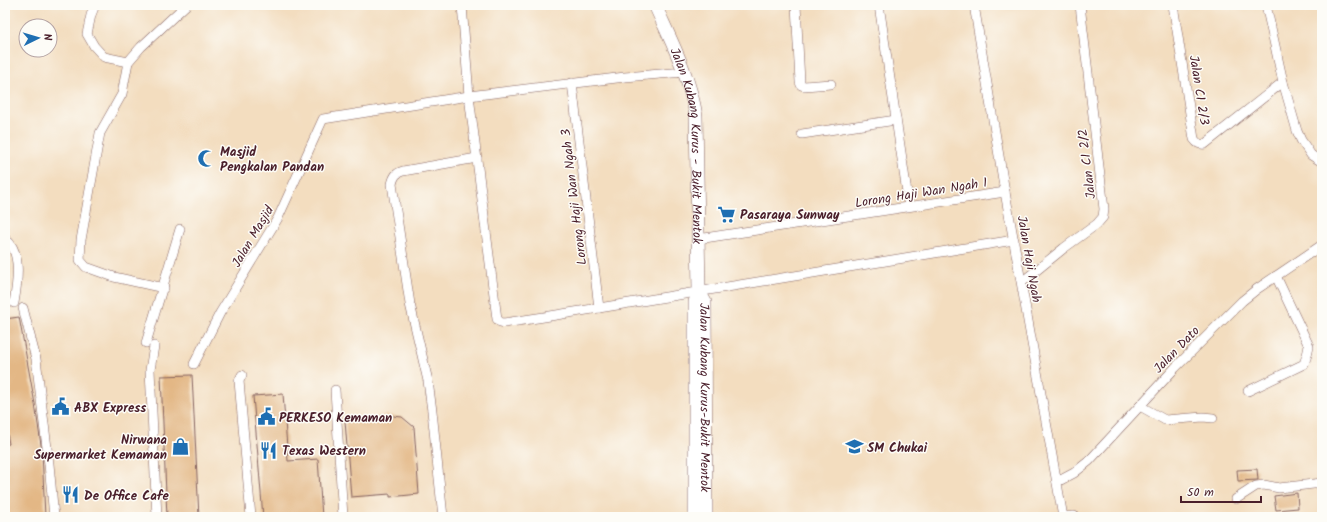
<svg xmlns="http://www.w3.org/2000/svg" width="1327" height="522" font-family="Kalam,sans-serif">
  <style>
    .building { fill: #e3b785 }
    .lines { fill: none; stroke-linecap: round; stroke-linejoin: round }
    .minor-casing { stroke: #85625f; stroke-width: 10 }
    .secondary-casing { stroke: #85625f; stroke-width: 14 }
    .minor { stroke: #fff; stroke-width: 9 }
    .secondary { stroke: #fff; stroke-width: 13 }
    .labels { text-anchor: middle; stroke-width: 3; stroke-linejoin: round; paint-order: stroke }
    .street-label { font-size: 13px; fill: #4a1f2b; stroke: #fdfcf7 }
    .poi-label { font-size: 13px; font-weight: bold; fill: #4a1f2b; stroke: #fdfcf7; text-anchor: start }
  </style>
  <rect width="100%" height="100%" fill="#fdfcf7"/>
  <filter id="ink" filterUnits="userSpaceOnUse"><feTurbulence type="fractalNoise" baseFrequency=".025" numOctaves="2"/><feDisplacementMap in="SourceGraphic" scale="8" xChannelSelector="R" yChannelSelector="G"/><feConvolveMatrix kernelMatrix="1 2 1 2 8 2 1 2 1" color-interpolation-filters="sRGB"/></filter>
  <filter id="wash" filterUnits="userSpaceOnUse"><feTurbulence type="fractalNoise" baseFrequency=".012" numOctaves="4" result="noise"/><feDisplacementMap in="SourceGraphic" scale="16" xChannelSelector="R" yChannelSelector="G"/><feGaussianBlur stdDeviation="0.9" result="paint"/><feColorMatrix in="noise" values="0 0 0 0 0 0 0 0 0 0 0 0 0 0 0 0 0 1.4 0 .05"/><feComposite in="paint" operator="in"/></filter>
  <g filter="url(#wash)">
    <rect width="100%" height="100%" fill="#f3ddbf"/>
    <g id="blocks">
      <g class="building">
        <polygon points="19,317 35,404 42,452 45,517 6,517 5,445 9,444 5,422 5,319"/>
        <polygon points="192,375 199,517 167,517 161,376"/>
        <polygon points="283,394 288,461 318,459 322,517 263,517 253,396"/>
        <polygon points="384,415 402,417 414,427 419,494 390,497 390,494 351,497 345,421 384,416"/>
        <polygon points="1257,469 1258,480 1238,481 1237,470"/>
        <polygon points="1297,493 1298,508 1276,510 1274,496"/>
      </g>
    </g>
  </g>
  <g filter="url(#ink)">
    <use href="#blocks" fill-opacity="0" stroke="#85625f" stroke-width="1"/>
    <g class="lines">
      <defs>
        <g id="minor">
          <polyline points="95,5 91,15 87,34 94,46 104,57 128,62"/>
          <polyline points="462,5 469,96 497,319 500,322 504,323 544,317 1014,240"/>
          <polyline points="796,5 800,82 801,85 804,86 831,84"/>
          <polyline points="879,5 909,206"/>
          <polyline points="974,5 1005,192 1063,517"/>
          <path d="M1173 5 1194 139C1197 143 1199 145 1205 144L1283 82"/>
          <polyline points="1266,5 1283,82 1297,131 1301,140 1311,155 1322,162"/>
          <polyline points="572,83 599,308"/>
          <polyline points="802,134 896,120"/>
          <path d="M5 239C23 251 17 285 14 303"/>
          <polyline points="698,239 1005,192"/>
          <polyline points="1022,282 1064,248 1097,224 1103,217 1104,209 1080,5"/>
          <polyline points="164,288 114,277 86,267 80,260 81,240 100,133 122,94 128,62 141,47 186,5"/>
          <polyline points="23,308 36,359 49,464 54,517"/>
          <polyline points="146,343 180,229"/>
          <polyline points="154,346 150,370 157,517"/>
          <polyline points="194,364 220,313 278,218 323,119 469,96 625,77 684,72"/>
          <polyline points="242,375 239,381 251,517"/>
          <polyline points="335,390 343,517"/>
          <polyline points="1248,391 1304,364 1307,355 1309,346 1276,276"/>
          <polyline points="1140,406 1165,420 1203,417 1213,418"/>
          <polyline points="1057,482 1074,473 1089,461 1175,368 1242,301 1257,289 1322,245"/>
          <polyline points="1236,499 1256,486 1264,485 1279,488 1322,483"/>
          <path d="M443 517 432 411 428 381 410 304 392 184C394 176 396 173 403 171L477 158"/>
          <polyline points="1063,517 1074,516 1076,517"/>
        </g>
        <g id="secondary">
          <path id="s1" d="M655 5C671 41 690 77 696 116L699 291 695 302V517"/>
          <path id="s2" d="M699 291 705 302 706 517"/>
        </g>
      </defs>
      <use href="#minor" class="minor-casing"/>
      <use href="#secondary" class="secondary-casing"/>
      <use href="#minor" class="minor"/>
      <use href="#secondary" class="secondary"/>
    </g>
  </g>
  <defs>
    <symbol id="mosque-bare" viewBox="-9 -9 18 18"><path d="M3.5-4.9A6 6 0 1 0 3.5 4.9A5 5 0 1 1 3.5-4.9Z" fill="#1f6fb2" stroke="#fdfcf7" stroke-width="2.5" paint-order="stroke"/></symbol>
    <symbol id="supermarket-bare" viewBox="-9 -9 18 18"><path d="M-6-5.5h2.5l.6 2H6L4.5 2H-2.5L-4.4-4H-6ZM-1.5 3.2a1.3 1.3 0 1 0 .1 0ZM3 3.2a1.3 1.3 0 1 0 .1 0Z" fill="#1f6fb2" stroke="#fdfcf7" stroke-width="2.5" paint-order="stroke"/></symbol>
    <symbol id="civic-bare" viewBox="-9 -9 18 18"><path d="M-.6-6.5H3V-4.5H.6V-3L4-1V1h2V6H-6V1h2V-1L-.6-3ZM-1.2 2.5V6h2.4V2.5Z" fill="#1f6fb2" stroke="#fdfcf7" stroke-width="2.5" paint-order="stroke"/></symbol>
    <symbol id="shop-bare" viewBox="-9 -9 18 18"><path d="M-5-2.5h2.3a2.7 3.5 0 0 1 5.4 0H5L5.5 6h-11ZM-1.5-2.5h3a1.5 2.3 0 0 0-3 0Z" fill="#1f6fb2" stroke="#fdfcf7" stroke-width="2.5" paint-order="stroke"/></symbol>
    <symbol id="school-bare" viewBox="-9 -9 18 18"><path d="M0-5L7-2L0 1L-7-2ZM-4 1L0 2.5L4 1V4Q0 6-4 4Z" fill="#1f6fb2" stroke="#fdfcf7" stroke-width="2.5" paint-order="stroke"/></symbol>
    <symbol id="restaurant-bare" viewBox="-9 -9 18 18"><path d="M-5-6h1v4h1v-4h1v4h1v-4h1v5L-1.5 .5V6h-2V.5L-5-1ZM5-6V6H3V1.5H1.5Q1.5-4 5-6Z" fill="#1f6fb2" stroke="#fdfcf7" stroke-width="2.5" paint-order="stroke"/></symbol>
  </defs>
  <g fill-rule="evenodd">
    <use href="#mosque-bare" x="194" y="146" width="25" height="25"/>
    <use href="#supermarket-bare" x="714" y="202" width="25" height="25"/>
    <use href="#civic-bare" x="48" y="394" width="25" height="25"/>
    <use href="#civic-bare" x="254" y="404" width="25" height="25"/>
    <use href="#shop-bare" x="168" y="434" width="25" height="25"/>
    <use href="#school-bare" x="842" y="434" width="25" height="25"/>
    <use href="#restaurant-bare" x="256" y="438" width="25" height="25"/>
    <use href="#restaurant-bare" x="58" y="482" width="25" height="25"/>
  </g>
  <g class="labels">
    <g class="street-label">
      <text transform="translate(1200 90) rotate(81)" y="5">Jalan C1 2/3</text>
      <text dy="5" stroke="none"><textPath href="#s1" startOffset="147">Jalan Kubang Kurus - Bukit Mentok</textPath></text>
      <text transform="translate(1086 164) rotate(-97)" y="5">Jalan C1 2/2</text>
      <text transform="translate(921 192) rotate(-9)" y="5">Lorong Haji Wan Ngah 1</text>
      <text transform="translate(573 197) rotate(-97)" y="5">Lorong Haji Wan Ngah 3</text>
      <text transform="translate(252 236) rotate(-59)" y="5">Jalan Masjid</text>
      <text transform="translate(1030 259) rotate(80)" y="5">Jalan Haji Ngah</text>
      <text transform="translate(1176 349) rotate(-46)" y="5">Jalan Dato</text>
      <text dy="5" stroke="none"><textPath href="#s2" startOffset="108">Jalan Kubang Kurus-Bukit Mentok</textPath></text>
    </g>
    <g class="poi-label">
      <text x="220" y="156">Masjid<tspan x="220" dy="15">Pengkalan Pandan</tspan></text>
      <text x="740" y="219">Pasaraya Sunway</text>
      <text x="74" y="412">ABX Express</text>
      <text x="279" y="422">PERKESO Kemaman</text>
      <text x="167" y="444" text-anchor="end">Nirwana<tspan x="167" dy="15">Supermarket Kemaman</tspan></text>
      <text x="867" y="452">SM Chukai</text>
      <text x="282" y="455">Texas Western</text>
      <text x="84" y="500">De Office Cafe</text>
    </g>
  </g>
  <rect width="1327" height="522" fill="none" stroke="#fdfcf7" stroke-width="20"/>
  <g transform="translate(38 38) rotate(85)"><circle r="19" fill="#fdfcf7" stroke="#b5a4a5"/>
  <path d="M0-3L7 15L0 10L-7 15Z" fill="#1f6fb2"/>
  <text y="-6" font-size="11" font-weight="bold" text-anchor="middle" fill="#4a1f2b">N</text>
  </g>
  <path d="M1181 496v6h80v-6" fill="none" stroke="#4a1f2b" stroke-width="2"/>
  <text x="1187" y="496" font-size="12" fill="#4a1f2b" stroke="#fdfcf7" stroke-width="3" paint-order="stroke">50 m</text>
</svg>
